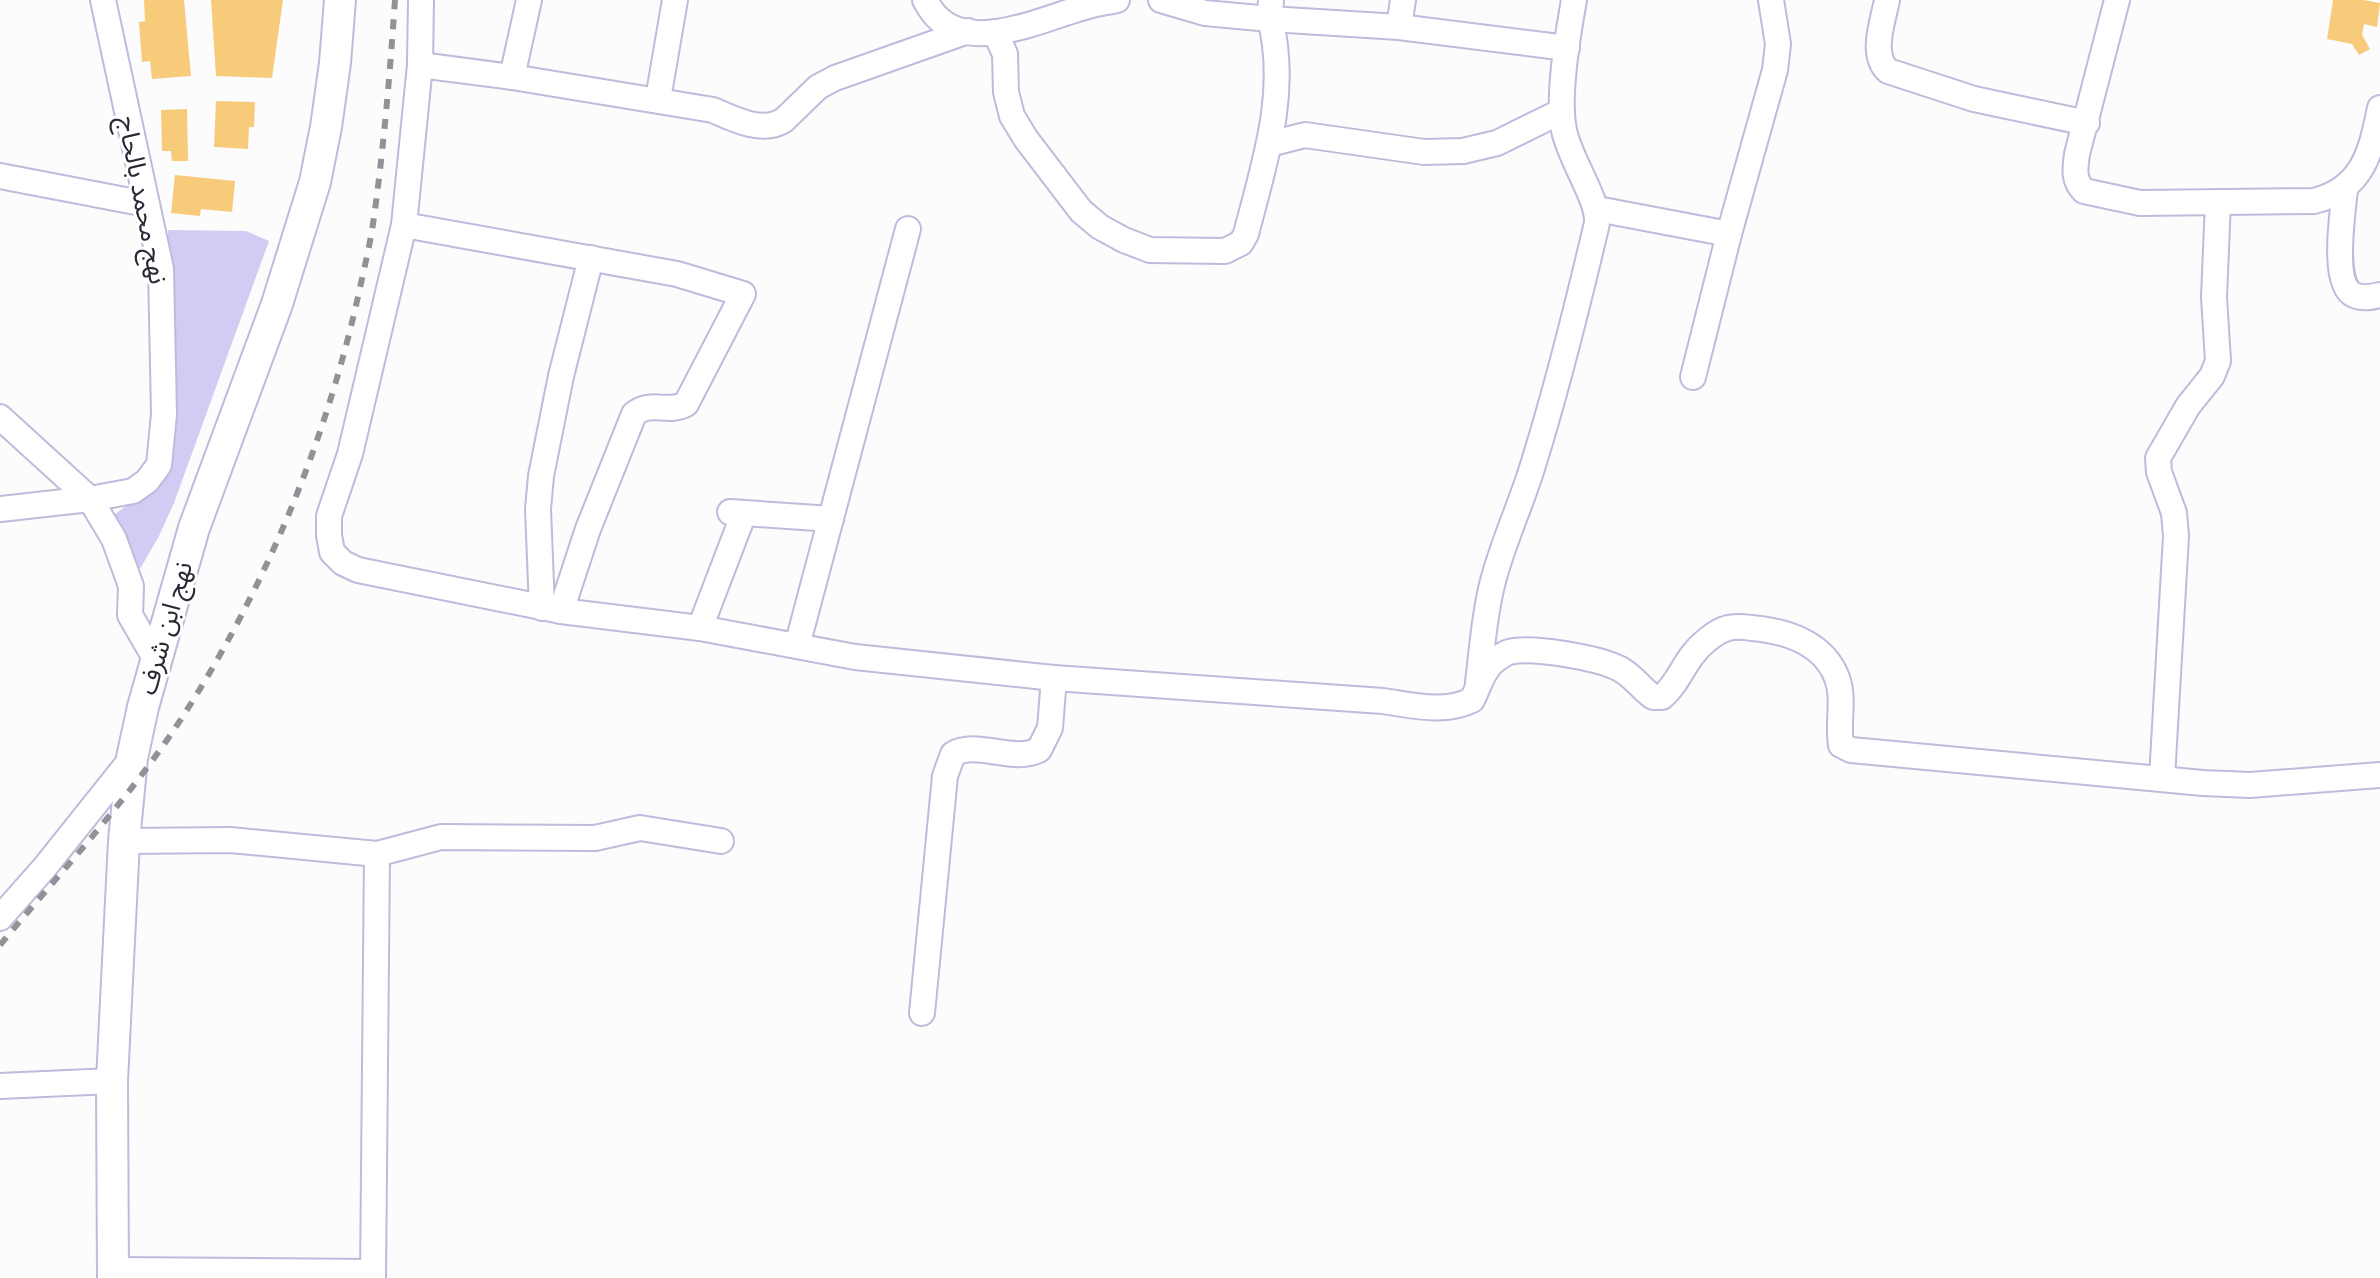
<svg xmlns="http://www.w3.org/2000/svg" width="2380" height="1278" font-family="Karla,'Noto Sans Arabic',sans-serif">
  <style>
    .grass { fill: #d0ccf4 }
    .building { fill: #f7cb7a }
    .lines { fill: none; stroke-linecap: round; stroke-linejoin: round }
    .minor-casing { stroke: #bebbdb; stroke-width: 28 }
    .major-casing { stroke: #bebbdb; stroke-width: 34 }
    .minor { stroke: #fff; stroke-width: 24 }
    .major { stroke: #fff; stroke-width: 30 }
    .rail { stroke: #919197; stroke-width: 6; stroke-dasharray: 10 10; stroke-linecap: butt }
    .labels { text-anchor: middle; stroke-width: 6; stroke-linejoin: round; paint-order: stroke }
    .street-label { font-size: 26px; fill: #292835; stroke: #fff }
  </style>
  <rect width="100%" height="100%" fill="#fcfcfc"/>
  <polygon class="grass" points="168,230 246,231 269,241 174,503 159,536 140,569 114,515 150,488 170,448"/>
  <g class="building">
    <polygon points="144,0 184,0 191,76 152,79 150,61 142,62 139,22 145,21"/>
    <polygon points="211,0 283,0 272,78 216,76"/>
    <polygon points="2333,0 2363,0 2380,3 2377,27 2364,24 2362,35 2370,49 2359,55 2352,44 2327,39"/>
    <polygon points="216,101 255,102 254,127 249,127 248,149 214,147"/>
    <polygon points="187,109 188,161 172,161 171,151 162,151 161,110"/>
    <polygon points="175,175 235,181 232,212 201,209 200,216 171,213"/>
  </g>
  <g class="lines">
    <defs>
      <g id="minor">
        <path d="M421 0 420 65 404 225 350 454 329 516V535L332 552 343 563 358 570 561 611 700 628 855 657 1054 678 1383 701C1412 705 1444 714 1472 700 1479 687 1482 672 1493 662 1498 658 1503 654 1509 652 1532 646 1599 658 1620 669 1633 676 1641 688 1653 697H1662C1681 681 1684 658 1707 640 1713 635 1720 630 1728 628 1735 626 1745 627 1752 628 1786 631 1824 643 1837 678 1845 699 1837 723 1841 745L1851 750 2203 783 2250 785 2380 775"/>
        <path d="M529 0 512 77 713 110C733 119 763 134 784 120L818 87 835 78 968 31"/>
        <path d="M925 0C928 5 931 11 936 16 973 56 1049 15 1092 5 1100 3 1108 2 1117 0"/>
        <polyline points="1271,0 1270,19 1399,27 1567,48"/>
        <path d="M1887 0C1883 21 1870 55 1888 71L1974 99 2087 123"/>
        <path d="M2117 0 2077 154C2075 169 2073 180 2084 191L2140 203 2314 201C2363 189 2371 152 2380 108"/>
        <polyline points="1399,27 1403,0"/>
        <path d="M995 32 1005 54 1006 92 1012 116 1026 139 1081 211 1100 227 1124 240 1150 250 1225 251 1241 243 1246 234C1264 164 1289 92 1270 19L1205 13 1161 0"/>
        <polyline points="420,65 512,77"/>
        <polyline points="658,99 675,0"/>
        <polyline points="1270,144 1305,135 1424,152 1463,151 1497,143 1562,111"/>
        <polyline points="0,176 146,204"/>
        <path d="M2345 189C2343 211 2331 285 2354 295 2363 299 2372 297 2380 295"/>
        <polyline points="1597,209 1729,234"/>
        <path d="M404 225 677 274 743 294 686 404C668 414 651 400 634 414L588 529 561 611"/>
        <polyline points="1693,377 1729,234 1775,70 1778,44 1771,0"/>
        <polyline points="0,417 90,499 114,539 131,586 130,615 156,660"/>
        <polyline points="0,509 90,499 133,491 147,481 159,465 164,414 161,269 103,0"/>
        <polyline points="730,512 831,519"/>
        <polyline points="542,608 538,509 541,476 561,376 591,258"/>
        <polyline points="700,628 744,513"/>
        <polyline points="797,646 908,229"/>
        <path d="M1478 682C1482 650 1484 617 1492 585 1502 544 1521 505 1533 465 1558 385 1578 304 1597 223 1599 200 1569 158 1564 130 1557 97 1568 34 1574 0"/>
        <polyline points="2162,778 2176,536 2174,513 2159,472 2158,458 2188,406 2212,376 2218,361 2214,297 2218,202"/>
        <polyline points="124,841 230,840 377,854 441,837 595,838 640,828 721,841"/>
        <polyline points="0,918 45,867 132,758"/>
        <path d="M922 1013 945 776 953 754C977 740 1012 763 1039 750L1050 728 1054 678"/>
        <polyline points="0,1086 112,1081"/>
        <polyline points="112,1270 372,1272"/>
        <polyline points="373,1278 377,854"/>
      </g>
      <polyline id="major" points="113,1278 112,1081 124,841 132,758 143,707 194,528 277,304 315,182 326,127 335,63 340,0"/>
    </defs>
    <use href="#minor" class="minor-casing"/>
    <use href="#major" class="major-casing"/>
    <use href="#minor" class="minor"/>
    <use href="#major" class="major"/>
    <path class="rail" d="M0 945C63 869 132 796 185 713 268 583 329 434 361 283 366 261 371 239 374 217 384 145 390 72 395 0"/>
  </g>
  <g class="labels">
    <g class="street-label">
      <text transform="translate(143 200) rotate(79)" y="9">نهج محمد بالحاج</text>
      <text transform="translate(165 628) rotate(-74)" y="9">نهج ابن شرف</text>
    </g>
  </g>
</svg>
